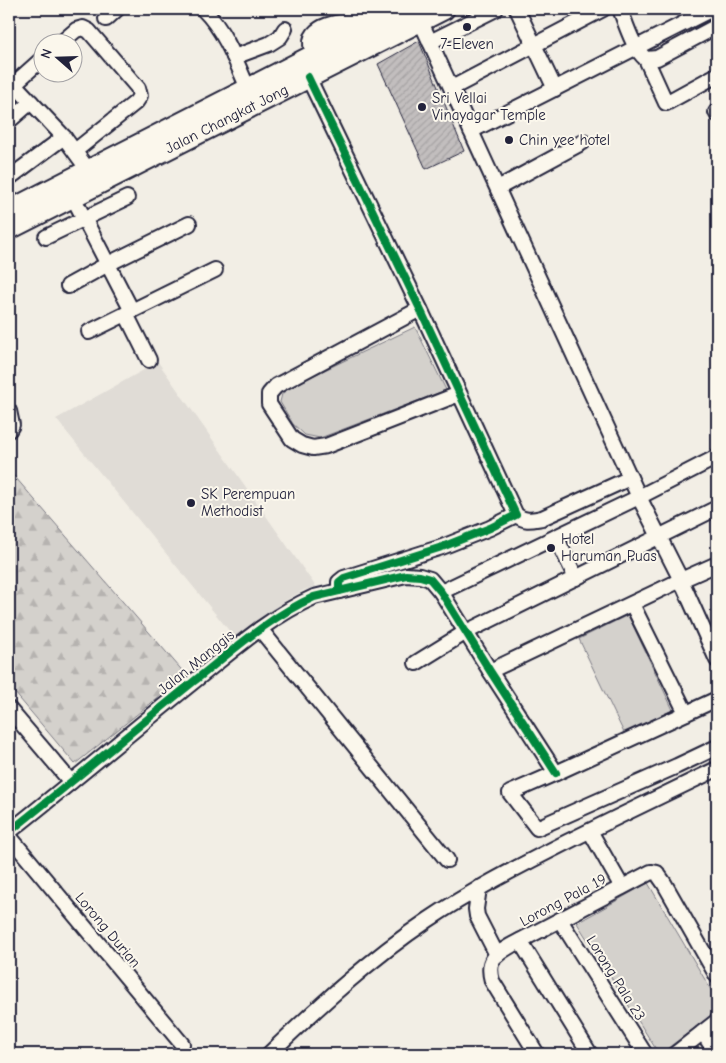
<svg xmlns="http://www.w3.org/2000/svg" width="726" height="1063" font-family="'Comic Neue',sans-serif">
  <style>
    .built { fill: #e0dcd6 }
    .forest { fill: url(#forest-firs); stroke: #7b7a84 }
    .green { fill: #d4d1cc; stroke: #7b7a84 }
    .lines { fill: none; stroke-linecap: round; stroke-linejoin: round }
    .stream { stroke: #76747f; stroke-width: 3 }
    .building { fill: url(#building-hatch); stroke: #22223b }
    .minor-casing { stroke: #22223b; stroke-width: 18 }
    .highway-casing { stroke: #22223b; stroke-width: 24 }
    .minor { stroke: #fbf7ec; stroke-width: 14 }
    .highway { stroke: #fbf7ec; stroke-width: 20 }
    .cycleway-casing { stroke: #fbf7ec; stroke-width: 11 }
    .cycleway { stroke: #00873e; stroke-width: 8 }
    .poi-dot { fill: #22223b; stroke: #fbf7ec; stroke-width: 2 }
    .labels { text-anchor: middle; stroke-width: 4; stroke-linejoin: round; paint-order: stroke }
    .poi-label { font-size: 15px; fill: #22223b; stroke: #fbf7ec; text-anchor: start }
    .street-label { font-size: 15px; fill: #22223b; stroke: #fbf7ec }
  </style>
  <defs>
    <pattern id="forest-firs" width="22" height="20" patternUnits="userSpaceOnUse" patternTransform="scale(1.25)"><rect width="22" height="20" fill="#d4d1cc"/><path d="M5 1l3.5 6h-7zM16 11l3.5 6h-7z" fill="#b6b3b0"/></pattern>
    <pattern id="building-hatch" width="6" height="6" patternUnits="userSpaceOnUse" patternTransform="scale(1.25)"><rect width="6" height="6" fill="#c2bebe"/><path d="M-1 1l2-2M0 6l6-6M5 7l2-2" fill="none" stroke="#a6a3a4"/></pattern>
  </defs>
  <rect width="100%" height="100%" fill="#f2eee5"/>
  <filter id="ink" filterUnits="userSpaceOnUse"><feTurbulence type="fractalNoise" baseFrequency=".02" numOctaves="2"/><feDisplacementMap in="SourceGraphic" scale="10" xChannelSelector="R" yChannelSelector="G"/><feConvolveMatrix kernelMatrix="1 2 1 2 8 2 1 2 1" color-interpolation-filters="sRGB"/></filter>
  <g filter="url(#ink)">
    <polygon class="built" points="158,362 316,587 304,590 288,599 264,616 236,639 56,419"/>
    <polygon class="forest" points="9,470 186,675 75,764 9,686"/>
    <g class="green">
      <polygon points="415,327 446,390 320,438 305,435 293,424 280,402 282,394 291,386"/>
      <polygon points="628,615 673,710 624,733 579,639"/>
      <polygon points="648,883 717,1000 717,1011 660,1054 659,1054 577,923"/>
    </g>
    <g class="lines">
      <g class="stream">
        <polyline points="443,902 504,866 717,760"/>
        <polyline points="313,1004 331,986 382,945"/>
        <polyline points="259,1054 266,1047"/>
      </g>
    </g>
    <polygon class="building" points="419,41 464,151 426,169 378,64"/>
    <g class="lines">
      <defs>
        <g id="minor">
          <path d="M203 9C225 31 236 61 248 89"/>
          <polyline points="517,9 555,89"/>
          <path d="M620 9C626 24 633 49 646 59L657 58 717 26"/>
          <polyline points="106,19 117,9"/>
          <polyline points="420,20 639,497 681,580 717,660"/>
          <polyline points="62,42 76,30 83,28 89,31 138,88 140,96 136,102 75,151"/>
          <polyline points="430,42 496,9"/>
          <polyline points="234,57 269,44 280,37 285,29"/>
          <polyline points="42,59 14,84 64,137 89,171"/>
          <polyline points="646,59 666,103 717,75"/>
          <path d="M308 77 422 313 516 515C526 522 531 520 542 518L630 478"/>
          <polyline points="452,88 603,9"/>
          <polyline points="716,112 717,114"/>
          <polyline points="9,121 31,102"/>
          <polyline points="471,131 712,9"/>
          <polyline points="9,178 64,137"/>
          <polyline points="498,188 583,142"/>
          <polyline points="73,197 132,311"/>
          <polyline points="46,237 127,198"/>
          <polyline points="68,286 108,264 189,224"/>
          <polyline points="420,309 276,386 269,394 269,404 292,439 302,445 313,448 326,446 459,394"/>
          <polyline points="126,314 149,360"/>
          <polyline points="89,332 215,270"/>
          <polyline points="9,411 12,425 9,430"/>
          <polyline points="556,537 576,578"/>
          <polyline points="339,591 339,582 344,578 442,547 490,528 516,515"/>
          <polyline points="441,592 639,497 717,457"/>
          <polyline points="632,604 686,713"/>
          <polyline points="260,629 447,860"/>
          <polyline points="416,663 466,632 717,508"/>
          <polyline points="490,671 681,580 717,564"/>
          <polyline points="717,699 556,773 510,793 537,828 677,766 717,747"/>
          <polyline points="9,709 71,782"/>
          <polyline points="590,831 622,887"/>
          <path d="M9 832C71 783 131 732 193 682 231 652 269 617 314 597L406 575 420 576 430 579 441 592 490 671 556 773"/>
          <polyline points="9,836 182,1044"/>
          <polyline points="479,888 476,909 477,916 497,955"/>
          <polyline points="560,920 645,1054"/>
          <polyline points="520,941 590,1054"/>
          <polyline points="703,1032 716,1054"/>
          <path d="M269 1054C319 1006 370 959 428 920 472 890 520 866 567 842 617 817 667 793 717 769"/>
          <path d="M537 1054 492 981C486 960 495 955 512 945L651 872 657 873 664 883 717 976"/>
          <polyline points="675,1054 717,1021"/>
        </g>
        <g id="highway">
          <path d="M328 57C322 56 317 53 315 48 306 24 357 23 370 21"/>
          <polyline points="9,211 404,9"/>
          <path id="s1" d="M9 229 444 9"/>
        </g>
      </defs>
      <use href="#minor" class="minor-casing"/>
      <use href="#highway" class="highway-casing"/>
      <use href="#minor" class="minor"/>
      <use href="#highway" class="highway"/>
      <defs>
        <g id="cycleway">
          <polyline points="308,77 422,313 516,515 490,528 442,547 344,578 339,582 339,591"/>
          <path d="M9 832C71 783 131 732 193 682 231 652 269 617 314 597L406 575 420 576 430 579 441 592 490 671 556 773"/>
        </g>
      </defs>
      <use href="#cycleway" class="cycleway-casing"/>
      <use href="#cycleway" class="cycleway"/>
    </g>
  </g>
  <g class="poi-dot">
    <circle cx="467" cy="27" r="5"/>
    <circle cx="422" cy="107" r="5"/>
    <circle cx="509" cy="140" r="5"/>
    <circle cx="191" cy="503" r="5"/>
    <circle cx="551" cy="548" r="5"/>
  </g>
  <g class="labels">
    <g class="poi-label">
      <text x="467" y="49" text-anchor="middle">7-Eleven</text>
      <text x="432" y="103">Sri Vellai<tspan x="432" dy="17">Vinayagar Temple</tspan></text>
      <text x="519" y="145">Chin yee hotel</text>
      <text x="201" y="499">SK Perempuan<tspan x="201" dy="17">Methodist</tspan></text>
      <text x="561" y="544">Hotel<tspan x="561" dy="17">Haruman Puas</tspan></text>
    </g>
    <g class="street-label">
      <text dy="5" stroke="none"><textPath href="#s1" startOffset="244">Jalan Changkat Jong</textPath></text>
      <text transform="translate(196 662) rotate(-39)" y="5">Jalan Manggis</text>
      <text transform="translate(563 900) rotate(-28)" y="5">Lorong Pala 19</text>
      <text transform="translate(108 930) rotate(50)" y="5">Lorong Durian</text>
      <text transform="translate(616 978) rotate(58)" y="5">Lorong Pala 23</text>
    </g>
  </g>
  <rect width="726" height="1063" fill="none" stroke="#fbf7ec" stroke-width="30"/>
  <rect x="15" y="15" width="696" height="1033" fill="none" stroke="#22223b" stroke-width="2" filter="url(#ink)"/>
  <g transform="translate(58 58) rotate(290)"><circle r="24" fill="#fbf7ec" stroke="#a4a2a5"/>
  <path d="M0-4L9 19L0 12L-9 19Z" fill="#22223b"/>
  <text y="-8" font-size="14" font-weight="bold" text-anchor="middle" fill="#22223b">N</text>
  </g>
</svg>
